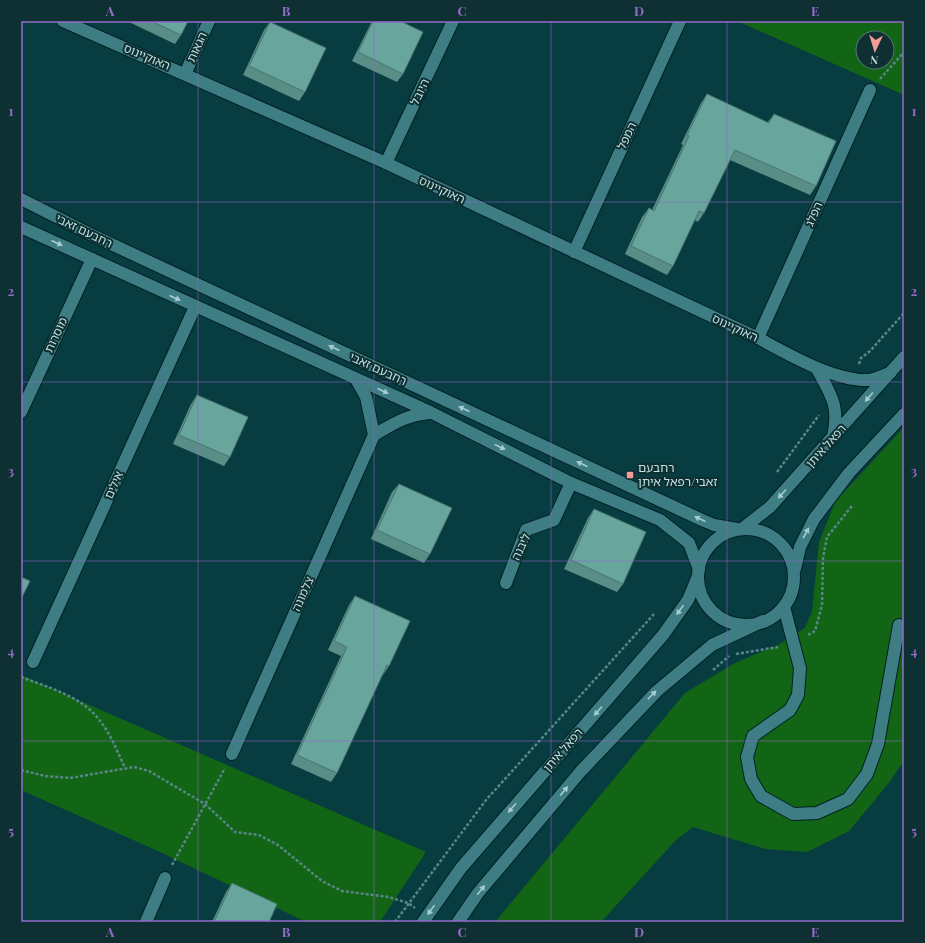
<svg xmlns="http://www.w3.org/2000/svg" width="925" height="943" font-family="'Playfair Display','Noto Sans Hebrew',serif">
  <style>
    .green { fill: #116514; fill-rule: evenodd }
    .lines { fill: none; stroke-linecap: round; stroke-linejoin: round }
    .minor-casing { stroke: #002224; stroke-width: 14 }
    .path { stroke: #5a8589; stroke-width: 2.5; stroke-dasharray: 3 2; stroke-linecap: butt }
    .minor { stroke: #3e7d83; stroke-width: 12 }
    .wall { fill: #598e86 }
    .building { fill: #68a59c; stroke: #49746d }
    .oneway { fill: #a7cccf }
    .grid { fill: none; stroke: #946bcb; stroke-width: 1; stroke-opacity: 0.55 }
    .poi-dot { fill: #f59b97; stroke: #0e3033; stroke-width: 1.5 }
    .labels { text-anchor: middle; stroke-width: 4; stroke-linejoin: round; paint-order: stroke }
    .street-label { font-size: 12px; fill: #c1e0e2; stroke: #0e3033 }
    .poi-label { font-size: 12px; fill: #c1e0e2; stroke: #0e3033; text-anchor: start }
    .neatline { fill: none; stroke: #946bcb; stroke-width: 1.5 }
    .grid-label { font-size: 13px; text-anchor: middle; font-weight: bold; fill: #946bcb }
  </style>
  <rect width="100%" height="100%" fill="#073c41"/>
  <g class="green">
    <path d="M737 21H904V95ZM863 38H887V62H863Z"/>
    <polygon points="904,427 904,761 888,784 849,831 807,852 766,849 693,827 676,840 601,922 495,922 685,693 735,663 778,645 805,628 812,611 819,542 835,502"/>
    <polygon points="21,675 426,852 380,922 306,922 160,852 21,790"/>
  </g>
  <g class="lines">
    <defs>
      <g id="minor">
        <path d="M63 21 386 163 758 338C788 354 835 382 870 380 876 379 884 375 890 373"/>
        <polyline points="185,74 209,21"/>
        <polyline points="386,163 453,21"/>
        <polyline points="21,199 94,236 702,520 714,525 737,529"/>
        <polyline points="21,227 430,412 571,483 660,520 689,543 699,569"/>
        <polyline points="574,252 680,21"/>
        <polyline points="758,338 870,90"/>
        <path d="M817 369C831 395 840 406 833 437"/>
        <polyline points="21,412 92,259"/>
        <path d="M374 435C395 423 404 416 429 413"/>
        <circle cx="746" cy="577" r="48"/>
        <polyline points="742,529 770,507 904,357"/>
        <polyline points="795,569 800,547 814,519 849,473 904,414"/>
        <polyline points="506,583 526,530 554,520 571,483"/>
        <polyline points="784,607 800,668 798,695 790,710 753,736 747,757 751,779 761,796 793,814 817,813 848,799 867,774 878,744 899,625"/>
        <polyline points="33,662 195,307"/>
        <polyline points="232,754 374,435 366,397 356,379"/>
        <polyline points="146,922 165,878"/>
        <polyline points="423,922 461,868 663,635 688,600 698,576"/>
        <polyline points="458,922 478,893 581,771 657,691 712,645 763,621"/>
      </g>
    </defs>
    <use href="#minor" class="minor-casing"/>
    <g class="path">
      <polyline points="880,79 904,52"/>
      <polyline points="859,364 861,358 870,351 904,313"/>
      <polyline points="777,472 819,415"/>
      <polyline points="808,635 815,631 822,605 823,558 827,537 852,506"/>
      <polyline points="736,654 778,647"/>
      <polyline points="713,670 729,656"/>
      <path d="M21 677C47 687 78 695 97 717 110 732 117 751 125 768"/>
      <polyline points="21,770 45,776 70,778 134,767 149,771 205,804 235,832 259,835 278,845 322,881 342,891 389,897 408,903 415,908"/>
      <polyline points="172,865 225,768"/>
      <polyline points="395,922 486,800 654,614"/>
    </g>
    <use href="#minor" class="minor"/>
  </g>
  <g class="wall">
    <polygon points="127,21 188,21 181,35 175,44"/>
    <polygon points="372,21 400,21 403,74 397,82 352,61"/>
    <polygon points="270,22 305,92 299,101 243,75 264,30"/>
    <polygon points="707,94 767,123 774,114 816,186 810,195 730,160 704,213 698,222 695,220 673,266 667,275 625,254 642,217 649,208 652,210 683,145 681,144 701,103"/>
    <polygon points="197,395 230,457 224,466 173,444 191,404"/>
    <polygon points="399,484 430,554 424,563 371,539 392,492"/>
    <polygon points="594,509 623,584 617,592 564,569 588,518"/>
    <polygon points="355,596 389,666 383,675 382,674 337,773 331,782 291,764 341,656 328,650 349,605"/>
    <polygon points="232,883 269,922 212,922 226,892"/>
  </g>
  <g class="building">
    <polygon points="151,21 188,21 181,35"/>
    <polygon points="373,21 400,21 423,32 403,74 358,52"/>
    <polygon points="270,22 326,48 305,92 249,66"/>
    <polygon points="707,94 769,123 774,114 836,141 816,186 735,150 704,213 699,211 673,266 631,246 649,208 654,211 689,136 687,135"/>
    <polygon points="197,395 248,417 230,457 179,435"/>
    <polygon points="399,484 452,508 430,554 377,530"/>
    <polygon points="594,509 646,532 623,584 571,560"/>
    <polygon points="21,577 30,581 21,599"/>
    <polygon points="355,596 410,621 389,666 387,665 337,773 297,755 347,647 334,641"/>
    <polygon points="232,883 277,904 269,922 214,922"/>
  </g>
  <defs><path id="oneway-solid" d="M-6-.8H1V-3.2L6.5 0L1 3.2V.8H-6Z"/></defs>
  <g class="oneway">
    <use href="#oneway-solid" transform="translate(57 243) rotate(24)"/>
    <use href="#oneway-solid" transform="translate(175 298) rotate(25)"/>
    <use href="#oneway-solid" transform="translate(334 348) rotate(-155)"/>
    <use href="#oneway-solid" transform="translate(383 391) rotate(24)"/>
    <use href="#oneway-solid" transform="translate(869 397) rotate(131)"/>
    <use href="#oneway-solid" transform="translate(464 409) rotate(-155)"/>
    <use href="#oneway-solid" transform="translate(500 447) rotate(26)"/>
    <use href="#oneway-solid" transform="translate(582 464) rotate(-155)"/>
    <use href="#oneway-solid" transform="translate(782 494) rotate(132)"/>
    <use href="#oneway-solid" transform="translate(700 519) rotate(-155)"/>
    <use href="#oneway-solid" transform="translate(806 533) rotate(-61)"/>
    <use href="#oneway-solid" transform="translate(680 610) rotate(125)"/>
    <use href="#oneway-solid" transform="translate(652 695) rotate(-46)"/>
    <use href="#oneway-solid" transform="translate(598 711) rotate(131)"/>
    <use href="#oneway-solid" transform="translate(564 791) rotate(-50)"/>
    <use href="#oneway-solid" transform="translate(512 808) rotate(131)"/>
    <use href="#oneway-solid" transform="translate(481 890) rotate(-51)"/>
    <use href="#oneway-solid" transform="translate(431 910) rotate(125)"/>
  </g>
  <path class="grid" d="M198 21V922M374 21V922M551 21V922M727 21V922M21 202H904M21 382H904M21 561H904M21 741H904"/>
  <rect class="poi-dot" x="626" y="471" width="8" height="8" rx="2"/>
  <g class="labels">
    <g class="street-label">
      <text transform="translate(197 47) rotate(-65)" y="4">הגאות</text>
      <text transform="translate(147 57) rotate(23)" y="4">האוקיינוס</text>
      <text transform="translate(420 92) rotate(-64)" y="4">היובל</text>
      <text transform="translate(627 136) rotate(-65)" y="4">המפל</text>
      <text transform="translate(442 190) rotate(25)" y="4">האוקיינוס</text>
      <text transform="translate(814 214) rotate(-66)" y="4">הפלג</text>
      <text transform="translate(84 231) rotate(26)" y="4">רחבעם זאבי</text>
      <text transform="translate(735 328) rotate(25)" y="4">האוקיינוס</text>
      <text transform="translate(56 335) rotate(-65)" y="4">מוסרות</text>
      <text transform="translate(378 369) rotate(25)" y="4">רחבעם זאבי</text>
      <text transform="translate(826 446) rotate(-48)" y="4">רפאל איתן</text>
      <text transform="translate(114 485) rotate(-66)" y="4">אילים</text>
      <text transform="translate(521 547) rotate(-65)" y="4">ליבנה</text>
      <text transform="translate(303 594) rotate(-66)" y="4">צלמונה</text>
      <text transform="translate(563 750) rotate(-49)" y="4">רפאל איתן</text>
    </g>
    <g class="poi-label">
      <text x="638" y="472">רחבעם<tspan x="638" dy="14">זאבי/רפאל איתן</tspan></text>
    </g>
  </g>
  <rect width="925" height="943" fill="none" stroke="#0e3033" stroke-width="44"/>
  <g transform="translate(875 50) rotate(184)"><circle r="19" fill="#0e3033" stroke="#567679"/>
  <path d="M0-3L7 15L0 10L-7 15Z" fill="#f59b97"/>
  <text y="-6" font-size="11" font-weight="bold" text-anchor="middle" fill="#c1e0e2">N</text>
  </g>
  <rect x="22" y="22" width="881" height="899" class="neatline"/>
  <g class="grid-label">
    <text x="110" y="16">A</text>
    <text x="286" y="16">B</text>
    <text x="462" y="16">C</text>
    <text x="639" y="16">D</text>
    <text x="815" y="16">E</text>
    <text x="11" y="116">1</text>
    <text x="914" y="116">1</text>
    <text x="11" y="296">2</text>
    <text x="914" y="296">2</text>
    <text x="11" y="476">3</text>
    <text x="914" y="476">3</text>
    <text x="11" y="656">4</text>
    <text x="914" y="656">4</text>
    <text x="11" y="836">5</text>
    <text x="914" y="836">5</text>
    <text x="110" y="937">A</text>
    <text x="286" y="937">B</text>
    <text x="462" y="937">C</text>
    <text x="639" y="937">D</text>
    <text x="815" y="937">E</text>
  </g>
</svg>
